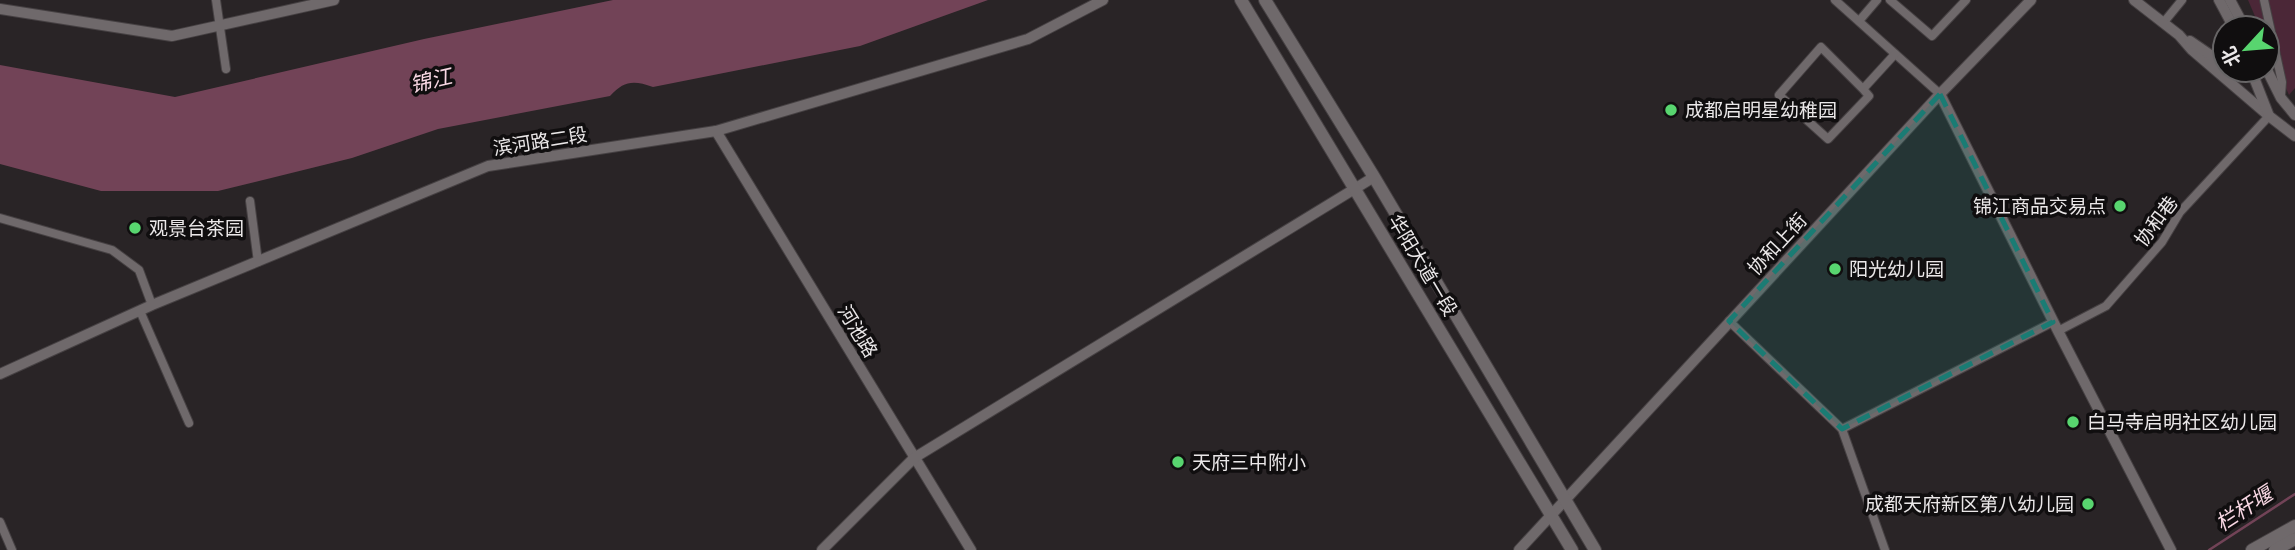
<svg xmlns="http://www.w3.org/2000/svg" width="2295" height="550" font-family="Montserrat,'Noto Sans SC',sans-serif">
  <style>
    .green { fill: #4b2737 }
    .water { fill: #724357 }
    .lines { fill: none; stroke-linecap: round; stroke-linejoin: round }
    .stream { stroke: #724357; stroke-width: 2.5 }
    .minor-casing { stroke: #464143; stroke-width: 10 }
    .tertiary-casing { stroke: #464143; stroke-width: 12 }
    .secondary-casing { stroke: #464143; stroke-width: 14 }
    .minor { stroke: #6f696b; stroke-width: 8 }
    .tertiary { stroke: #6f696b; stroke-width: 10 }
    .secondary { stroke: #6f696b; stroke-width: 12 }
    .marked { fill: #1a7c74; fill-opacity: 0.2; stroke: #1a7c74; stroke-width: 5; stroke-dasharray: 14 9; stroke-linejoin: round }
    .poi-dot { fill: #58d56f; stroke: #100e0f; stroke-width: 2.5 }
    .labels { text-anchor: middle; stroke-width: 7; stroke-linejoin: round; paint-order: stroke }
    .poi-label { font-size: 19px; fill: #eae7e8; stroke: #100e0f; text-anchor: start }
    .street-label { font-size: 19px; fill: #eae7e8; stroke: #100e0f }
    .water-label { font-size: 21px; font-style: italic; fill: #f8d7e3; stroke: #100e0f }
  </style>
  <rect width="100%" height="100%" fill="#292426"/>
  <polygon class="green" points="2248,0 2295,0 2295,88 2289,95 2267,46 2267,28 2260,28"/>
  <path class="water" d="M613 0H988L860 46 653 87C633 80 624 81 610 96L438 129 352 158 218 191H101L0 164V65L175 97 424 39Z"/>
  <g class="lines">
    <polyline class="stream" points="2209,550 2295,494"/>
    <defs>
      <g id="minor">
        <polyline points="216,0 226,69"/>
        <polyline points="1835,0 1940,94"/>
        <polyline points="1890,0 1932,36 1966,0"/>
        <polyline points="2264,0 2282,82 2281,95"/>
        <polyline points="1859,21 1877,0"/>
        <polyline points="2164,22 2182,0"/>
        <polyline points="1863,89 1821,47 1779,95 1828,139 1869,96 1863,89 1895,54"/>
        <polyline points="250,201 258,262"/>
        <polyline points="0,218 112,250 139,270 152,305"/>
        <polyline points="140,311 189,423"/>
        <polyline points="1729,321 1842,429 1885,550"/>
        <polyline points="2058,331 2106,306 2162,242 2180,212 2269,116"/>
        <polyline points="1842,429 2053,322"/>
        <polyline points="0,522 12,550"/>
      </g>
      <g id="tertiary">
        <polyline points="2134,0 2179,35 2192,50 2269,116"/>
        <polyline points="2219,0 2234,28"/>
        <polyline points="2230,0 2245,28"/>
        <polyline points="0,9 172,36 334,0"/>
        <polyline points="2190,41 2225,65"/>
        <polyline points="2232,70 2236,73 2245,70"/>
        <polyline points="2251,70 2269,116 2295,136"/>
        <polyline points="2267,70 2281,98 2295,115"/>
        <polyline points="1940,94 2058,331 2171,550"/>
        <polyline points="716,131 971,550"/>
        <polyline points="0,374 152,305 488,166 716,131 1028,39 1103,0"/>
        <polyline points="822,550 914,458 1374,177"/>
        <polyline points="1519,550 1940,94 2031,0"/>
      </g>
      <g id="secondary">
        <polyline points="1241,0 1572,550"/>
        <polyline points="1265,0 1374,177 1595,550"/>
        <polyline points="2252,550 2295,526"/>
        <polyline points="2275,550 2295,539"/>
      </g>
    </defs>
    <use href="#minor" class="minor-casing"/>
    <use href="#tertiary" class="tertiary-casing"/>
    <use href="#secondary" class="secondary-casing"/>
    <use href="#minor" class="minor"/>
    <use href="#tertiary" class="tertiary"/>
    <use href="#secondary" class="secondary"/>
  </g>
  <path class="marked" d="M1940 94 2053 322 1842 429 1729 321Z"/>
  <g class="poi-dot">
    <circle cx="1671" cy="110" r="7"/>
    <circle cx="2120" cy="206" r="7"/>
    <circle cx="135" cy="228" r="7"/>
    <circle cx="1835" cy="269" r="7"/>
    <circle cx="2073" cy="422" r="7"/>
    <circle cx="1178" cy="462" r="7"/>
    <circle cx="2088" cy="504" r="7"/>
  </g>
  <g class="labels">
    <g class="poi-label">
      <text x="1685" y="117">成都启明星幼稚园</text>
      <text x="2106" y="213" text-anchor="end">锦江商品交易点</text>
      <text x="149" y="235">观景台茶园</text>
      <text x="1849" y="276">阳光幼儿园</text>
      <text x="2087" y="429">白马寺启明社区幼儿园</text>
      <text x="1192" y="469">天府三中附小</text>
      <text x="2074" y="511" text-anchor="end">成都天府新区第八幼儿园</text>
    </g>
    <g class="street-label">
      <text transform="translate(540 141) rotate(-9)" y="7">滨河路二段</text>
      <text transform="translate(2156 221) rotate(-53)" y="7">协和巷</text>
      <text transform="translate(1777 244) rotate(-47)" y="7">协和上街</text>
      <text transform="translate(1423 265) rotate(59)" y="7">华阳大道一段</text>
      <text transform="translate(858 331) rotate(59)" y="7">河池路</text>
    </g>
    <g class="water-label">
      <text transform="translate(431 81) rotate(-13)" y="7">锦江</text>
      <text transform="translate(2244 509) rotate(-33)" y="7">栏杆堰</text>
    </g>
  </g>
  <g transform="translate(2246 49) rotate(244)"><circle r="33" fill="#100e0f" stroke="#676566" stroke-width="2"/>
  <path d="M0-5L12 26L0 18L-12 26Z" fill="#58d56f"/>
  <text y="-10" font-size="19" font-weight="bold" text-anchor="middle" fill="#eae7e8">北</text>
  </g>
</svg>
